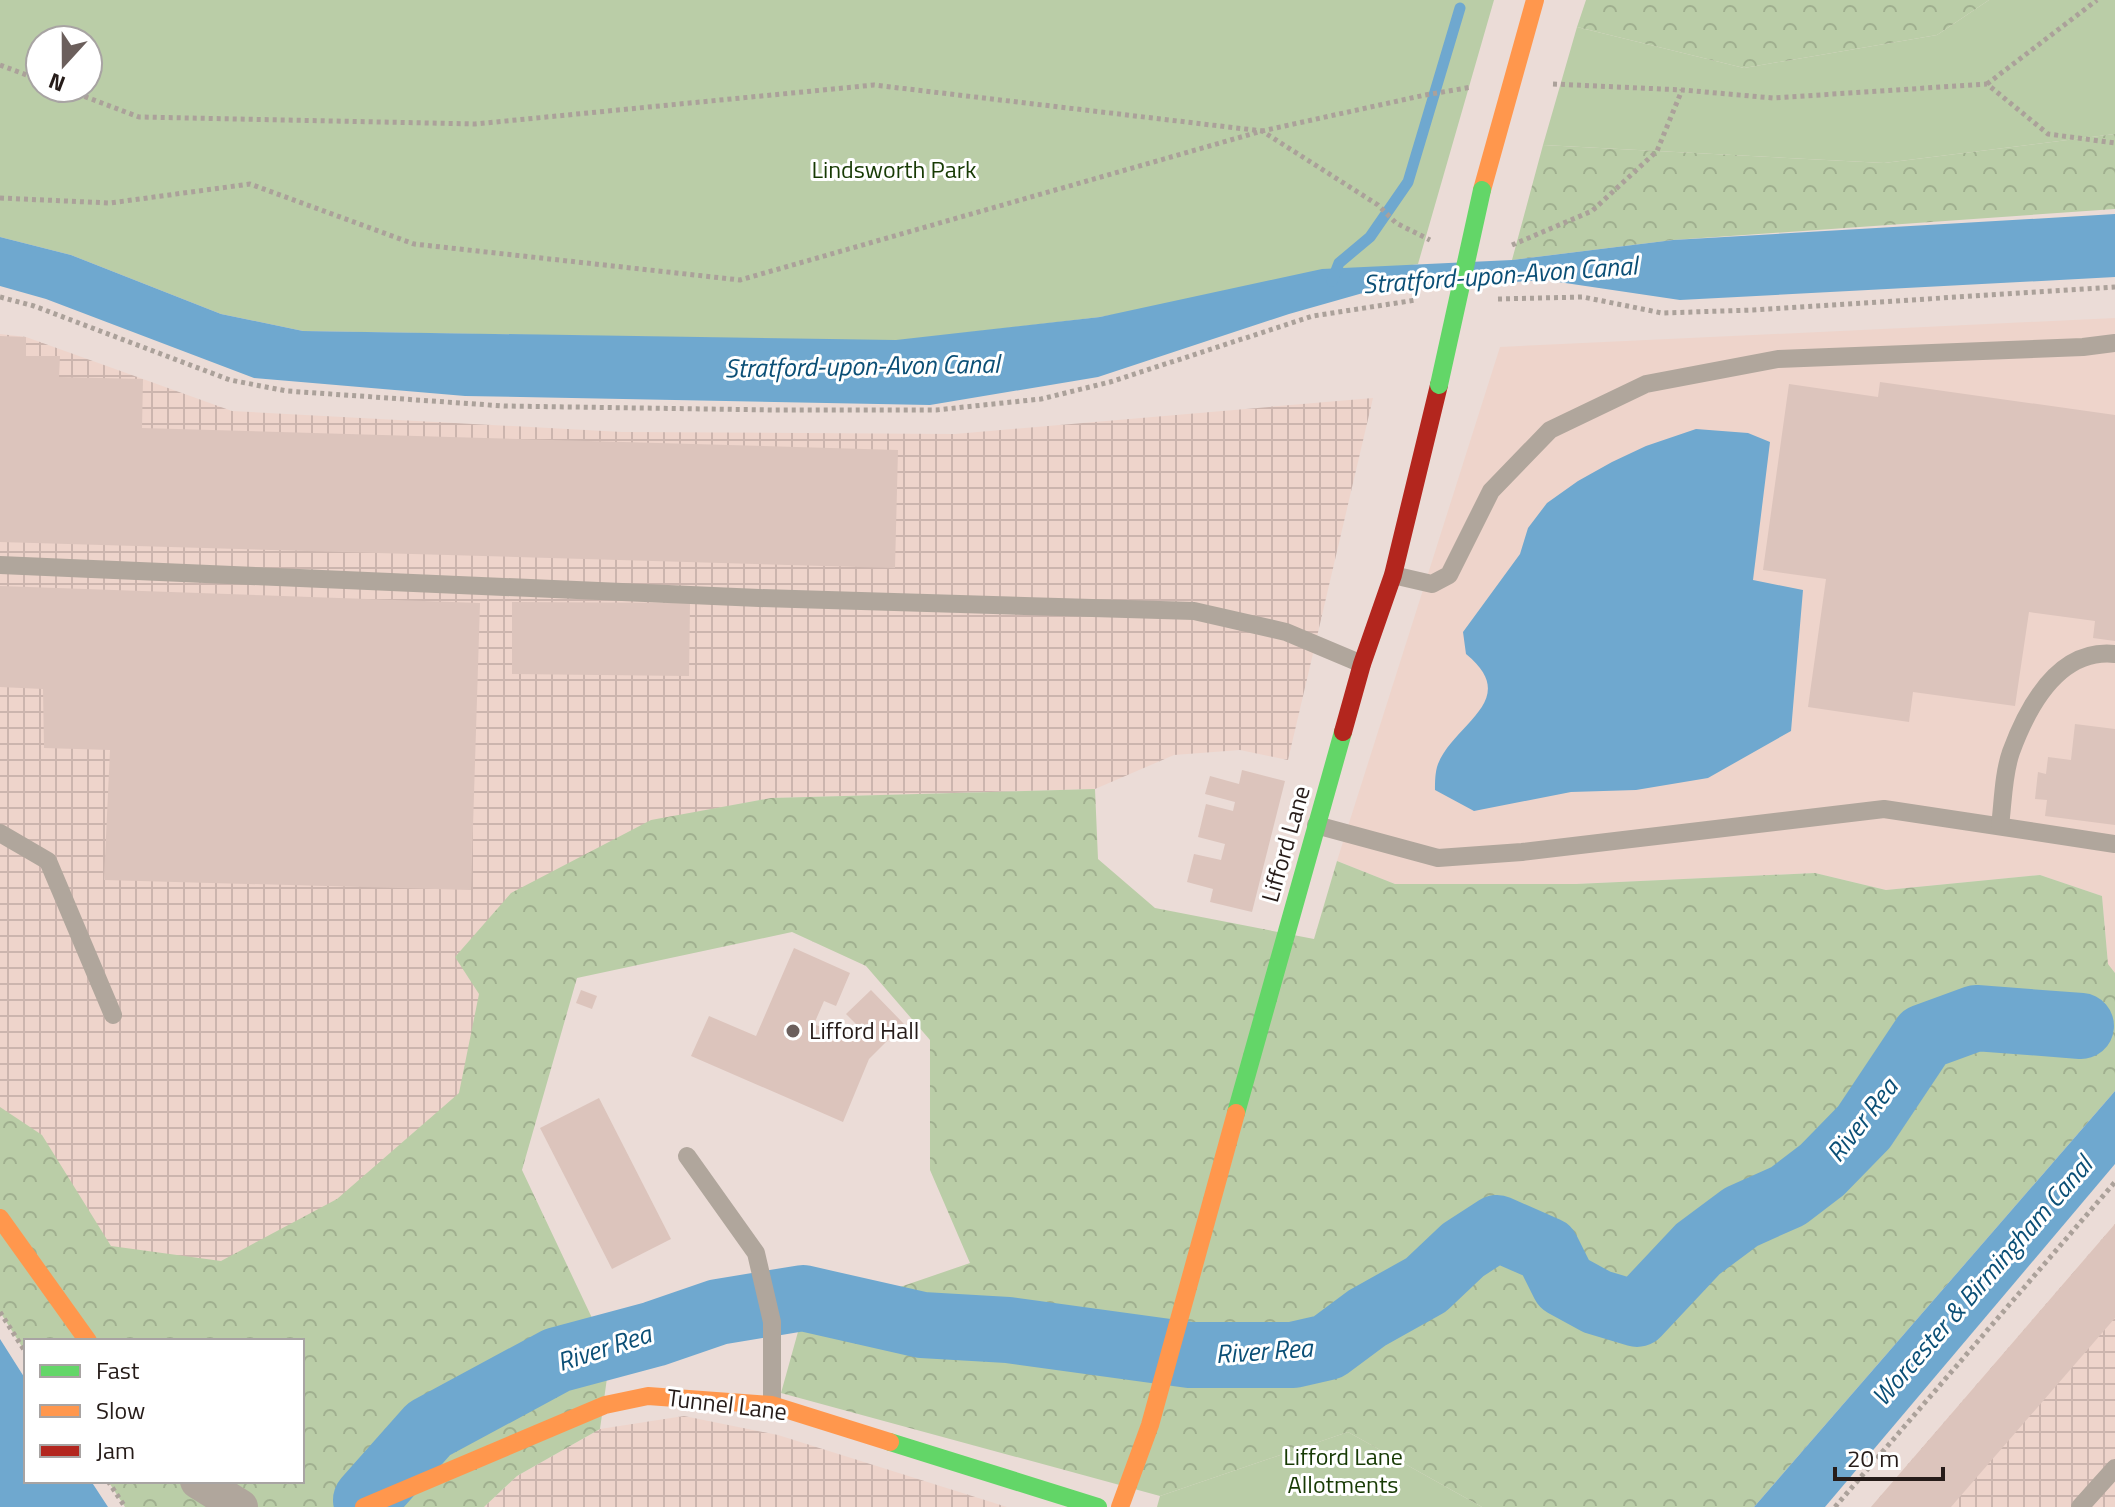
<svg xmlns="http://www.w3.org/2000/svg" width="2115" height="1507" font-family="'Titillium Web',sans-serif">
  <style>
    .built { fill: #eed4cb }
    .industrial { fill: url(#industrial-grid) }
    .green { fill: #bacda7; fill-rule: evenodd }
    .forest { fill: url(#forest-crowns) }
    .water { fill: #6fa8cf }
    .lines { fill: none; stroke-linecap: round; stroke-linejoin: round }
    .stream { stroke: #6fa8cf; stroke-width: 11 }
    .river { stroke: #6fa8cf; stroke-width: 66 }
    .building { fill: #dcc4bc }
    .path { stroke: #aba19a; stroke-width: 5; stroke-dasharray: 4 4; stroke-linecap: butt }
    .lane { stroke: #b0a69c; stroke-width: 18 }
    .street { stroke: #b0a69c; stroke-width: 36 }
    .fast { stroke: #63d668; stroke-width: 18 }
    .slow { stroke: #ff974d; stroke-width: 18 }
    .jam { stroke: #b3261e; stroke-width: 18 }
    .fast-bridge { stroke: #63d668; stroke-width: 18 }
    .poi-dot { fill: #6b5f5c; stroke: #fff; stroke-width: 3 }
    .labels { text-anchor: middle; stroke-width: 6; stroke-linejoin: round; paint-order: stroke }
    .park-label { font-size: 24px; fill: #173a04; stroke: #fff }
    .street-label { font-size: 24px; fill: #261c19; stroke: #fff }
    .poi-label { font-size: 24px; fill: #261c19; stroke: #fff; text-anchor: start }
    .water-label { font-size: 26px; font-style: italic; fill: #0b4f76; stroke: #fff }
  </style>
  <defs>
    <pattern id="industrial-grid" width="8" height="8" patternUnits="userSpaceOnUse" patternTransform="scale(2)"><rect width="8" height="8" fill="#eed4cb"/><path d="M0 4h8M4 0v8" fill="none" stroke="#ccb5ae"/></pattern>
    <pattern id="forest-crowns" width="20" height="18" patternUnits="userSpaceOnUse" patternTransform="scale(2)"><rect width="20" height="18" fill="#bacda7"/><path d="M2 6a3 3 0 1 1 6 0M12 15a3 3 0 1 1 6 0" fill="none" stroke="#a0af8f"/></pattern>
  </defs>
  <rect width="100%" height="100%" fill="#ebdcd7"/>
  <polygon class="built" points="2115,318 2115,973 2108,964 2102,896 2040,875 1886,890 1815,873 1576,884 1395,884 1337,861 1500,347"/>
  <g class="industrial">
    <polygon points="0,334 26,337 232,411 622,432 955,434 1373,398 1288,760 1240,750 1174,755 1095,789 771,798 651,821 577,978 302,1341 154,1341 0,1143"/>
    <polygon points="2115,1224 2115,1507 1871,1507"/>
    <polygon points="684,1416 778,1435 1007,1507 484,1507 517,1476 600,1429"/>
  </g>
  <g class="green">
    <path d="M0 0H1494L1418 264 1100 317 896 341 303 331 221 314 71 255 0 237ZM40 40H88V88H40Z"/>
    <polygon points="1989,0 2115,0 2115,134 1884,163 1543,145 1577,27 1744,68 1937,35"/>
    <polygon points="1348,1432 1482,1507 1157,1507 1160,1496"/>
  </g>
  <g class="forest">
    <polygon points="1586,0 1989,0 1937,35 1744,68 1577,27"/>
    <polygon points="2115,134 2115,209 1673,240 1512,260 1543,145 1884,163"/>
    <polygon points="1095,789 1098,859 1155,908 1314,939 1337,861 1395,884 1576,884 1815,873 1886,890 2040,875 2102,896 2108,964 2115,973 2115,1091 1754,1507 1482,1507 1348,1432 1160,1496 781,1393 801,1321 970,1263 930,1170 930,1040 866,966 792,932 577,978 522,1170 610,1356 600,1429 517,1476 484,1507 125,1507 108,1481 302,1481 302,1341 26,1341 26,1353 0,1312 0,1107 42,1135 111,1246 221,1261 337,1199 459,1093 479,994 455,957 511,893 651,820 771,798"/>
  </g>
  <g class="water">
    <polygon points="2115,214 2115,277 1680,300 1545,280 1370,291 1289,314 1098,377 930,405 465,396 254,378 46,299 0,286 0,237 71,255 221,314 303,331 896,340 1100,317 1322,269 1512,260 1673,240"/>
    <path d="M1696 429 1748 433 1770 442 1753 580 1803 590 1791 731 1708 778 1636 790 1571 792 1474 811 1435 790C1435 782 1435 772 1438 764 1455 722 1522 700 1466 654L1463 632 1520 554 1528 528 1547 503 1578 481 1612 462 1646 446Z"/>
    <polygon points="2115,1091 2115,1164 1825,1507 1754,1507"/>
    <polygon points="0,1339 26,1380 26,1481 91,1481 108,1507 0,1507"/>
  </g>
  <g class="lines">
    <polyline class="stream" points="1332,281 1339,263 1370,237 1408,182 1460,8"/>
    <polyline class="river" points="366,1500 429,1429 557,1360 654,1334 718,1312 803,1298 922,1325 1008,1330 1190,1355 1293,1355 1328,1347 1367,1318 1426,1285 1463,1250 1497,1228 1547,1250 1564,1284 1597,1302 1637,1314 1698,1249 1741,1217 1788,1196 1822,1170 1864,1127 1924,1037 1976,1018 2081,1026"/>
  </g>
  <g class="building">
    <polygon points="0,336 26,337 26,356 60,356 59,377 143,379 142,428 898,450 895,568 0,542"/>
    <polygon points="1880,382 2115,415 2115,641 2093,638 2095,621 2029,612 2015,706 1913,692 1909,722 1808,707 1826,579 1763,570 1789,384 1878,397"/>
    <polygon points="0,586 480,603 471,890 104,880 110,750 44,748 43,689 0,687"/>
    <polygon points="512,602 690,603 689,676 512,674"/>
    <polygon points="2075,724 2115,729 2115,825 2045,816 2047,800 2035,799 2038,772 2046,774 2048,757 2071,760"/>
    <polygon points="1242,770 1285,781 1252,912 1210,902 1213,889 1187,882 1194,854 1221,860 1225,844 1198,837 1206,804 1233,811 1235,802 1205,794 1210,776 1239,784"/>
    <polygon points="794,948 850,973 836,1006 824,1001 814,1024 845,1038 857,1025 846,1014 871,990 904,1024 869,1059 843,1122 691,1056 709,1016 756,1036"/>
    <polygon points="581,990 597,996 592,1009 576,1003"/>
    <polygon points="599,1098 671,1239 612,1269 540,1128"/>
    <polygon points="2115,1224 2115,1318 1951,1507 1871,1507"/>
  </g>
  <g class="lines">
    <g class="path">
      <polyline points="0,65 40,80"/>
      <polyline points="1553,84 1683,90 1773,98 1987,84 2048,134 2115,143"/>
      <polyline points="1987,84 2097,0"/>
      <polyline points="62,88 139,117 475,124 874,85 1262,131 1378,205 1396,223 1430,240"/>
      <polyline points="0,198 110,203 250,184 414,244 740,280 1262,131 1425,95 1472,87"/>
      <polyline points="1512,245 1592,211 1657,151 1682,90"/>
      <polyline points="0,297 34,306 230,380 287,391 504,406 775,410 936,410 1041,399 1110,382 1313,316 1416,300"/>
      <polyline points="1498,299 1583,297 1662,313 1753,310 2115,287"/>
      <polyline points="0,1312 26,1353"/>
      <polyline points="108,1481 125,1507"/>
      <polyline points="1835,1507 2115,1182"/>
    </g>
    <g class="lane">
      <polyline points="0,565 759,598 1194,611 1286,632 1362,664"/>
      <polyline points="1393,575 1432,584 1449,575 1491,491 1550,430 1646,384 1778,359 2083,347 2115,343"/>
      <polyline points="1316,825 1438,858 1522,852 1884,809 2115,844"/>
      <path d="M2000 826C2003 803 2003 775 2011 752 2028 706 2059 648 2115 654"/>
      <polyline points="0,833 48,861 113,1015"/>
      <polyline points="687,1156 756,1253 772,1322 772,1405"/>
      <polyline points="2080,1507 2115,1468"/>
    </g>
    <polyline class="street" points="198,1481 240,1507"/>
    <g class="fast">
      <polyline points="1236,1113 1343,732"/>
      <polyline points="890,1442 1098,1507"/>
    </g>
    <g class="slow">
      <polyline points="1482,190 1535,0"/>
      <polyline points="0,1218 88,1341"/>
      <polyline points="364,1507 605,1405 648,1396 772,1405 890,1442"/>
      <polyline points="1120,1507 1150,1425 1236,1113"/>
    </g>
    <polyline class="jam" points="1343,732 1362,664 1393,575 1439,385"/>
    <polyline class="fast-bridge" points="1439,385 1482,190"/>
  </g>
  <circle class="poi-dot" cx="793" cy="1031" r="8"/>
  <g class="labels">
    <g class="park-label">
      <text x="894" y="178">Lindsworth Park</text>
      <text x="1343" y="1465">Lifford Lane<tspan x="1343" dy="28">Allotments</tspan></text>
    </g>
    <g class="street-label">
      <text transform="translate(1286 844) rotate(-74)" y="8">Lifford Lane</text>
      <text transform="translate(727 1405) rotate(7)" y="8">Tunnel Lane</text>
    </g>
    <g class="poi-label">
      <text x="809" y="1039">Lifford Hall</text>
    </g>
    <g class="water-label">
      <text transform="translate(1500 275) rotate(-4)" y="9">Stratford-upon-Avon Canal</text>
      <text transform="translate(862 366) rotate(-1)" y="9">Stratford-upon-Avon Canal</text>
      <text transform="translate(1862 1120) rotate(-52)" y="9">River Rea</text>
      <text transform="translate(1982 1281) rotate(-49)" y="9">Worcester &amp; Birmingham Canal</text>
      <text transform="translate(604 1348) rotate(-18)" y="9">River Rea</text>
      <text transform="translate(1264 1351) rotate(-4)" y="9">River Rea</text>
    </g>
  </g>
  <rect x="24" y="1339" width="280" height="144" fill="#ffffff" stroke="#a8a4a3" stroke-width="2"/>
  <rect x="40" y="1365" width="40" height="12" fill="#63d668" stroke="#a8a4a3" stroke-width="2"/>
  <text x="96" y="1379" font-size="24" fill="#261c19">Fast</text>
  <rect x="40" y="1405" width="40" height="12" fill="#ff974d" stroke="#a8a4a3" stroke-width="2"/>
  <text x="96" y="1419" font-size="24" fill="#261c19">Slow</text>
  <rect x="40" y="1445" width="40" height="12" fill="#b3261e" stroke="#a8a4a3" stroke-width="2"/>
  <text x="96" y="1459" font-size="24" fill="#261c19">Jam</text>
  <g transform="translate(64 64) rotate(201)"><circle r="38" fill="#ffffff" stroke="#a8a4a3" stroke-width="2"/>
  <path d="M0-6L14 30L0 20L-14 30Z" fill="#6b5f5c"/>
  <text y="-12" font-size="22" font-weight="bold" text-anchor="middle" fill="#261c19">N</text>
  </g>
  <path d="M1835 1467v12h108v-12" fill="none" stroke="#261c19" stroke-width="4"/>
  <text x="1847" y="1467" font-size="24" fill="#261c19" stroke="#ffffff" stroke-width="6" paint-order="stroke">20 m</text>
</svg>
